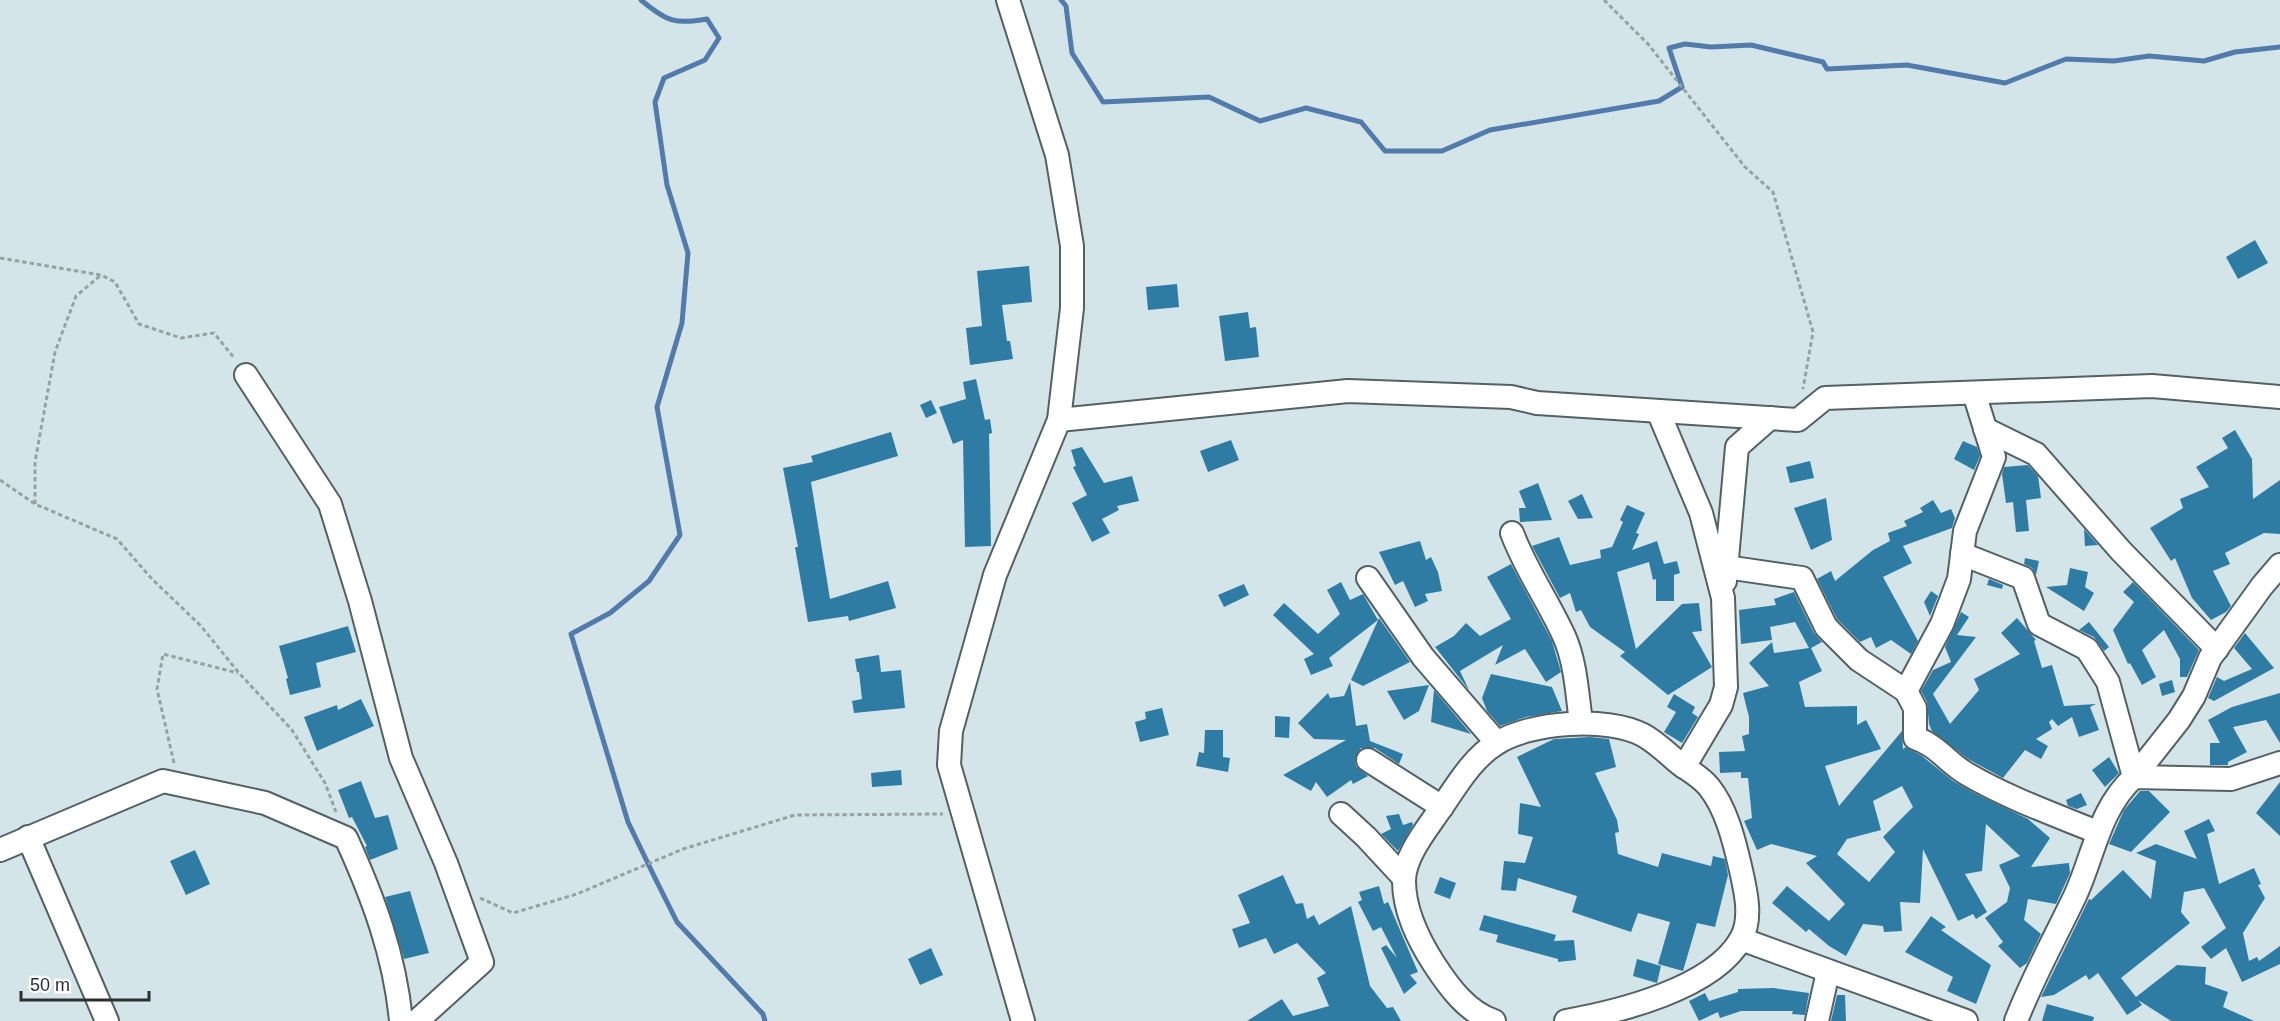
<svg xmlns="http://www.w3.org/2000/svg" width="2280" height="1021" font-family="Helvetica,sans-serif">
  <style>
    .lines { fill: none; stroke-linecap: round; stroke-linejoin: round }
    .stream { stroke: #527bac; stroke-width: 5 }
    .building { fill: #2e7ca4; fill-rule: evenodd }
    .minor-casing { stroke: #536164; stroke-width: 26 }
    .path { stroke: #95a2a5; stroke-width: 3; stroke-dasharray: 4.5 3; stroke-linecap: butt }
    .minor { stroke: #fff; stroke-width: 22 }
  </style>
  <rect width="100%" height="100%" fill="#d4e5e9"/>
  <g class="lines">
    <g class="stream">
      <path d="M641 0C666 21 675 25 707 19L719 38 705 60 664 78 655 102 667 185 688 253 682 323 657 407 680 535 649 581 610 613 571 634 628 822 655 878 677 922 763 1014 765 1021"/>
      <polyline points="1061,0 1066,6 1072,53 1103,102 1209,97 1260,121 1306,108 1361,122 1385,151 1442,151 1490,130 1659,101 1682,87 1669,48 1685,44 1711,47 1751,45 1823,62 1827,69 1907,65 2005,83 2066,59 2114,61 2149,56 2204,61 2235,52 2280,47"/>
    </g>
  </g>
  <g class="building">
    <polygon points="2255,240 2268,263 2238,279 2226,257"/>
    <polygon points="1029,266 1032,302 1002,305 1007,341 1010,341 1013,359 970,365 966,328 982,326 977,271"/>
    <polygon points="1177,284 1179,307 1148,310 1146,287"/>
    <polygon points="1248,312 1250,328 1256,327 1259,357 1225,361 1219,316"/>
    <polygon points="976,379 985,420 990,419 992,433 989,434 991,546 965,547 963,440 953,444 939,407 966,399 963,382"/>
    <polygon points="931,400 937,413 926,418 920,405"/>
    <polygon points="2235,430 2252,459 2253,499 2280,480 2280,534 2264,533 2225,553 2230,564 2213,571 2231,606 2226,612 2211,620 2192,598 2175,558 2171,561 2150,528 2183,508 2180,499 2209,487 2196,467 2228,448 2222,438"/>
    <polygon points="891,432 898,456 811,482 830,599 888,581 896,608 849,621 848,616 808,622 795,547 798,547 783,468 813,462 811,456"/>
    <polygon points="1231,440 1239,460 1208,472 1200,451"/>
    <polygon points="1963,441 1977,447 1980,456 1974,470 1954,459"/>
    <polygon points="1082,447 1104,483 1132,476 1139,501 1117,506 1119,510 1102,519 1110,533 1092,542 1072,503 1087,495 1073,467 1076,466 1071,450"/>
    <polygon points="1810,461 1814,478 1790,483 1786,467"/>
    <polygon points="2028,465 2038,476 2041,498 2026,500 2029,531 2016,532 2013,502 2006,503 2002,474 2004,467"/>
    <polygon points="1538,483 1552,520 1520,522 1519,508 1526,508 1519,491"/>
    <polygon points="1582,494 1593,518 1578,519 1568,501"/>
    <polygon points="1826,498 1832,540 1811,550 1794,508"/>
    <polygon points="1933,500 1941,513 1951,509 1955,518 1952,528 1903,546 1912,563 1883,577 1918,641 1911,654 1891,640 1876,648 1871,637 1860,642 1837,619 1817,579 1831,571 1835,581 1873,550 1890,541 1888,533 1907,526 1904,521 1923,512 1920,508"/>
    <polygon points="1627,505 1645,513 1636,533 1639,534 1632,550 1657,541 1664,564 1677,561 1680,573 1674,575 1674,601 1656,601 1656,579 1653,580 1649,562 1617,572 1636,649 1682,604 1699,603 1702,631 1692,632 1712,667 1668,695 1620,656 1625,652 1590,627 1581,610 1576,612 1570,593 1560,598 1532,546 1559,537 1570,565 1601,558 1600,550 1612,547 1623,522 1620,520"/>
    <polygon points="2084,529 2098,545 2085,546"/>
    <polygon points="1420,541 1426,560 1431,557 1438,572 1442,591 1425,594 1428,601 1415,607 1403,581 1395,585 1379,552"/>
    <polygon points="2025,558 2039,561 2036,575 2032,568 2024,564"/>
    <polygon points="1511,564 1552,641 1561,672 1546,682 1525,649 1495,665 1503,645 1460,671 1469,690 1417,624 1435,647 1454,636 1466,623 1480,636 1511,619 1487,577"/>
    <polygon points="2070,568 2088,572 2085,587 2094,593 2084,611 2046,587 2067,585"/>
    <polygon points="1989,579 2003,585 2002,589 1987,585"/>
    <polygon points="1341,582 1350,600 1363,594 1378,620 1329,658 1333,666 1311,675 1304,659 1314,654 1273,615 1284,603 1318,634 1340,614 1327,590"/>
    <polygon points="2133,582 2199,650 2187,677 2180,677 2180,659 2164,630 2142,650 2156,677 2142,685 2130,663 2128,664 2113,630 2134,602 2123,592"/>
    <polygon points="1244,584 1249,595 1224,607 1218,595"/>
    <polygon points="1931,591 1938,596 1930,616 1924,602"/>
    <path d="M1794 592 1814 633 1822 642 1811 648 1822 671 1799 682 1805 707 1857 706V725L1866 720 1881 749 1825 766 1839 806 1902 731 1903 749 1906 747 1922 756 1953 781 1976 794 2028 819 2050 838 2031 867 2069 863 2070 873 2056 904 2028 899 2024 920 2041 934 2027 963 2020 968 1998 946 2003 942 1985 918 2007 902 2010 888 1999 865 2020 856 1986 824 1982 871 1965 874 1987 912 1976 919 1973 914 1958 921 1923 849 1920 903 1900 902 1902 931 1884 932 1883 926 1863 924 1846 956 1829 946 1809 929 1806 932 1772 903 1787 886 1829 921 1845 904 1806 863 1817 856 1771 844 1757 850 1744 821 1752 818 1748 778H1741V772L1720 773 1719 752 1745 751 1742 736 1749 734V717L1743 693 1769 686 1749 663 1772 642 1774 653 1809 648 1795 622 1770 627 1772 640 1741 644 1739 610 1776 605 1774 599ZM1902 786 1913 807 1883 837 1895 852 1869 882 1837 854 1847 839 1881 830 1873 801Z"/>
    <polygon points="1961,612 1969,617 1957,635 1976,637 1933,694 1950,724 1979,690 1974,679 2020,654 2001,633 2017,618 2036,640 2034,641 2042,668 2052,665 2064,706 2096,704 2090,707 2099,730 2079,737 2072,717 2058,726 2052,719 2049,722 2052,729 2036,739 2048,746 2041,759 2025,750 2003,778 1968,759 1932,731 1929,724 1927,702 1921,691 1933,670 1951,662 1945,647"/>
    <polygon points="1379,618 1410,662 1363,686 1351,680"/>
    <polygon points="2089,622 2109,647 2104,651 2094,637 2079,630"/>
    <polygon points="348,626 356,652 316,663 321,687 290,695 286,679 288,678 279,646"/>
    <polygon points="2245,633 2274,668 2214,701 2208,698 2217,677 2224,681 2252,669 2234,648"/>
    <polygon points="879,655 881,672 901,670 905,708 854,713 852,701 862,699 859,672 857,672 855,659"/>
    <polygon points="1491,674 1552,687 1562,711 1526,717 1500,726 1487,711 1482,698"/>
    <polygon points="2172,680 2175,692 2162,696 2159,684"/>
    <polygon points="1350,682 1356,726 1367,724 1370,741 1403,754 1399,764 1375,748 1361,748 1355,759 1356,766 1368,776 1353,784 1351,780 1327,797 1316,782 1311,791 1283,775 1346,740 1314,739 1298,723 1328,693 1330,698 1344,696"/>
    <polygon points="1429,685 1419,711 1404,720 1387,691"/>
    <polygon points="1434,690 1471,734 1431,722"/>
    <polygon points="2280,693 2280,743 2266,720 2233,727 2247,752 2228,762 2228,765 2210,765 2210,743 2220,743 2208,720 2232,707"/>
    <polygon points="1674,694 1695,707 1692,713 1698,717 1682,743 1664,732 1676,712 1667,707"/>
    <polygon points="361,699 374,726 317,751 304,717 337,705 338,710"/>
    <polygon points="1162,708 1169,735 1140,742 1135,722 1146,719 1145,712"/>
    <polygon points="1275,716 1290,717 1289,738 1275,737"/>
    <polygon points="1205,730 1223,730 1223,757 1230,758 1228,772 1196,766 1199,752 1204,753"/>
    <polygon points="1590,737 1609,739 1616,767 1595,773 1617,820 1619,832 1615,833 1618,854 1658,867 1662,853 1711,866 1713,856 1725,859 1728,875 1715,927 1697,923 1683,971 1658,964 1670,922 1638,913 1631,932 1572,912 1577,896 1518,878 1516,891 1501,890 1504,861 1525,863 1533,837 1518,834 1520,803 1541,807 1517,757 1554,739"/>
    <polygon points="2109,757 2119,773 2105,787 2092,770"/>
    <polygon points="901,770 902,785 872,787 871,773"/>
    <polygon points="361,781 375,818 388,815 398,849 370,860 365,847 367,846 352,817 349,818 338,790"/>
    <polygon points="2280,782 2280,836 2256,813"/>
    <polygon points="2140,791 2149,791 2170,812 2131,852 2109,844 2124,810"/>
    <polygon points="2081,793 2087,805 2077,809 2068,806 2066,800"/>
    <polygon points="1399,814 1403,825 1412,822 1413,825 1398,851 1381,834 1391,829 1386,816"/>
    <polygon points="2209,819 2215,831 2207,834 2219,884 2254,868 2261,884 2258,885 2265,898 2243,933 2249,961 2257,957 2259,961 2280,946 2280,964 2242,982 2226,948 2211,959 2201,947 2226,928 2204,888 2184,892 2181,912 2190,923 2121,978 2136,997 2177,965 2206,967 2205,984 2228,992 2223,1007 2254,1021 2171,1021 2138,1000 2142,1005 2127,1015 2098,973 2089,980 2086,975 2054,995 2041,997 2089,899 2091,900 2123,870 2151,899 2156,861 2136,853 2156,844 2197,859 2184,831"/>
    <polygon points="195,850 210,884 186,895 170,861"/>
    <polygon points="1283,875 1296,904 1303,903 1307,919 1314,915 1319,925 1351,906 1370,986 1387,1008 1393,1007 1401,1021 1247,1021 1282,999 1293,1016 1329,1006 1317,978 1326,973 1297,943 1274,954 1266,938 1239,948 1232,929 1250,923 1238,895"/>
    <polygon points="1440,877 1456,883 1450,899 1434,893"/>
    <polygon points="1379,886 1384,904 1388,902 1418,972 1410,975 1417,983 1404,994 1381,948 1386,945 1397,958 1381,927 1373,931 1358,902 1362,900 1359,892"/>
    <polygon points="410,891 429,953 404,959 385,897"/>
    <polygon points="1484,915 1556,935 1554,941 1574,940 1576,960 1558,962 1558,959 1496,942 1498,935 1479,930"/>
    <polygon points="1931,916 1946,927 1941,930 1991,965 1976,1004 1947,991 1953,977 1905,952"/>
    <polygon points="931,948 943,975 920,985 908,959"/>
    <polygon points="1637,959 1661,966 1657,983 1633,976"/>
    <polygon points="1773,988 1809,993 1805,1015 1792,1014 1793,1011 1741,1011 1720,1018 1718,1012 1699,1021 1689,1001 1705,993 1709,1001 1738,992 1738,989"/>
    <polygon points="1837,995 1845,995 1846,1021 1831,1021"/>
    <polygon points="2047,1004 2094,1017 2093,1021 2042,1021"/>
  </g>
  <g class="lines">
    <defs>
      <g id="minor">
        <polyline points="1008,0 1057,155 1072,246 1072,308 1059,420 995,575 951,731 949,765 1023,1021"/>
        <polyline points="246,375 330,504 360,601 401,758 446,863 482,962 417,1021"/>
        <polyline points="1658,411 1701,513 1723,598 1726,687 1721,705 1684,767"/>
        <polyline points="1059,420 1348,391 1511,397 1537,403 1798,420 1825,398 2152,386 2280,397"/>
        <polyline points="1985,429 2036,454 2121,551 2217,649"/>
        <path d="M1512 533C1526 570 1548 601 1564 636 1576 663 1577 694 1581 722"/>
        <polyline points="1962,554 2023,578 2039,624 2087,649 2108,682 2134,777"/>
        <path d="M1726 567 1802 578 1826 627 1859 660 1906 691 1915 708V738C1937 745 1948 763 1967 774 2008 798 2053 814 2097 832"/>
        <polyline points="1368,578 1423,657 1497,743"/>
        <polyline points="1725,581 1737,447 1770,418"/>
        <polyline points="1906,691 1942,624 1959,579 1965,531 1994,457 1974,393"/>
        <polyline points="1368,760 1442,807"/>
        <polyline points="2134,777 2179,720 2194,696 2210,658 2262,586 2280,565"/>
        <polyline points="1341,814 1366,837 1404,878"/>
        <polyline points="28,837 107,1021"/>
        <path d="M0 850 163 781 265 803 346 838C373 897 395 956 401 1021"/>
        <polyline points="1741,939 1966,1021"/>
        <path d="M1494 1021C1467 1012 1449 987 1434 964 1418 939 1404 911 1404 881 1404 857 1426 830 1439 811 1456 787 1472 758 1497 743 1530 722 1608 716 1643 735 1656 742 1668 754 1680 764 1690 771 1702 778 1709 787 1726 808 1734 840 1740 866 1745 888 1753 918 1741 939 1713 989 1617 1012 1566 1021"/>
        <polyline points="1817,1021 1828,972"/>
        <path d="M2016 1021C2033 977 2055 938 2075 896 2094 855 2099 809 2134 777L2231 779 2280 763"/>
      </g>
    </defs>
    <use href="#minor" class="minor-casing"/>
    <g class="path">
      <polyline points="1604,0 1648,44 1745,167 1773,192 1813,332 1803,389"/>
      <polyline points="0,258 101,275 115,282 139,324 181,338 214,333 235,359"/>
      <polyline points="0,480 35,504 117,539 152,579 201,626 239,673 292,730 325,783 336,812"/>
      <polyline points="35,504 35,462 55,352 76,296 101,275"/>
      <polyline points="174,763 157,689 163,654 238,673"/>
      <polyline points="480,898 513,913 577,894 683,849 795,815 943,814"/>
    </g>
    <use href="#minor" class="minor"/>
  </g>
  <path d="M21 991v9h128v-9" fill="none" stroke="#2a3032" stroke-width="3"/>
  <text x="30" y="991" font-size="18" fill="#2a3032" stroke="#ffffff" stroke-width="4.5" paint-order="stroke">50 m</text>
</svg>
